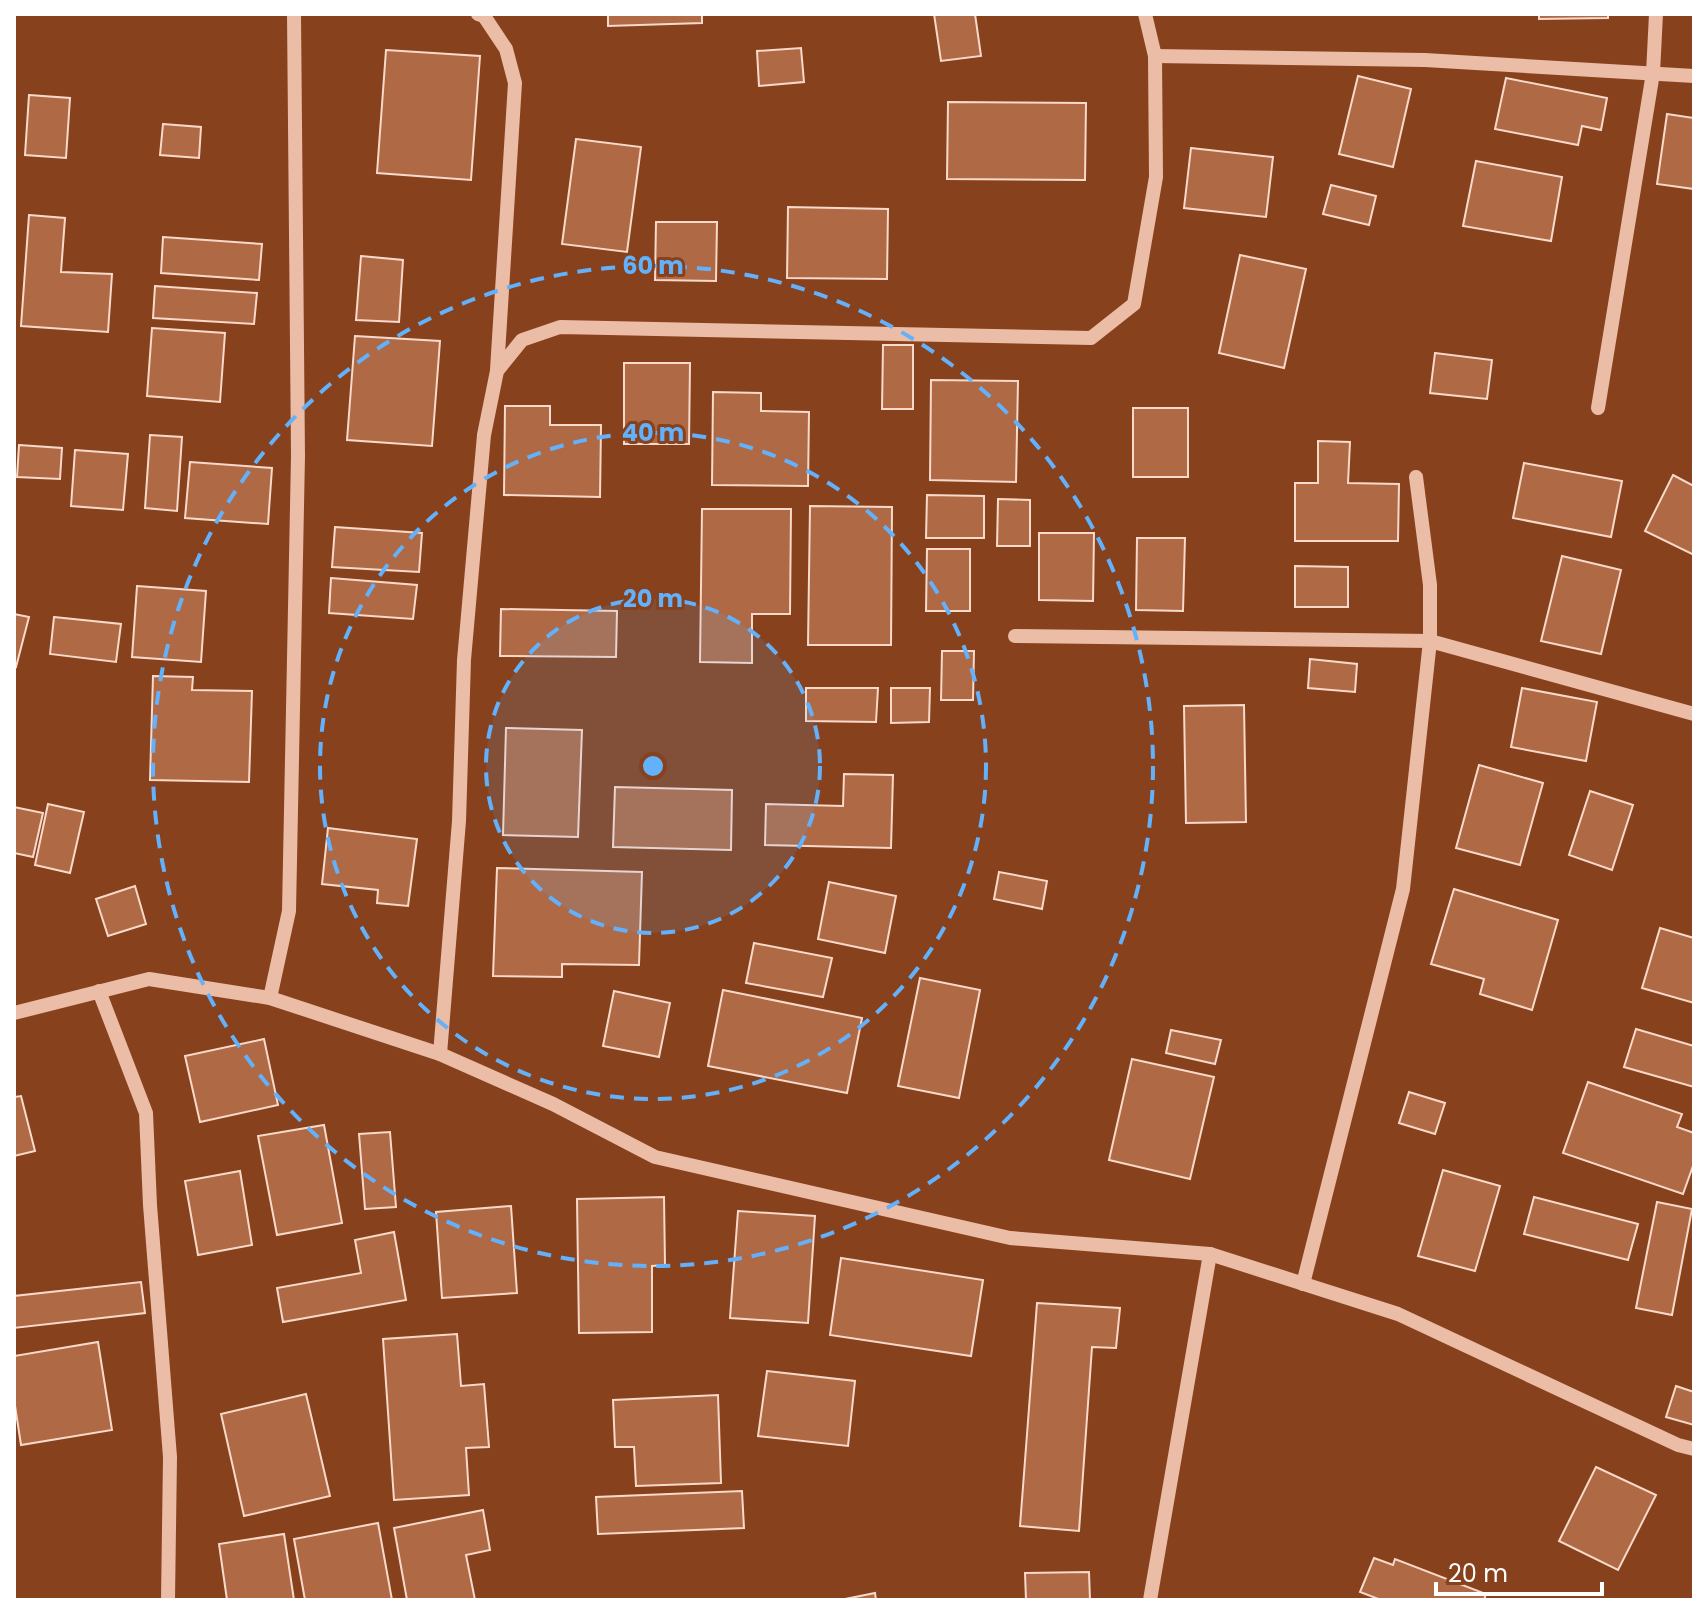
<svg xmlns="http://www.w3.org/2000/svg" width="1708" height="1614" font-family="Poppins,sans-serif">
  <style>
    .building { fill: #af6945; stroke: #f8d9ca; stroke-width: 2 }
    .lines { fill: none; stroke-linecap: round; stroke-linejoin: round }
    .minor { stroke: #ebbca6; stroke-width: 14 }
    .ring { fill: none; stroke: #64b1fb; stroke-width: 4; stroke-dasharray: 14 10 }
    .centre { fill: #64b1fb; stroke: #87411d; stroke-width: 4 }
    .ring-label { font-size: 24px; text-anchor: middle; font-weight: bold; fill: #64b1fb; stroke: #87411d; stroke-width: 6; stroke-linejoin: round; paint-order: stroke }
  </style>
  <rect width="100%" height="100%" fill="#87411d"/>
  <g class="building">
    <polygon points="608,14 702,14 702,23 608,26"/>
    <polygon points="934,14 975,14 981,56 941,61"/>
    <polygon points="1539,14 1608,14 1608,18 1539,19"/>
    <polygon points="801,48 804,82 759,86 757,51"/>
    <polygon points="386,50 480,56 471,180 377,173"/>
    <polygon points="1358,76 1411,89 1393,167 1339,154"/>
    <polygon points="1506,78 1607,98 1601,130 1582,126 1578,145 1495,129"/>
    <polygon points="29,95 70,98 66,158 25,155"/>
    <polygon points="948,102 1086,103 1085,180 947,179"/>
    <polygon points="1667,114 1694,118 1694,189 1657,184"/>
    <polygon points="163,124 201,127 199,158 160,155"/>
    <polygon points="576,139 641,147 627,252 562,244"/>
    <polygon points="1191,148 1273,157 1266,217 1184,208"/>
    <polygon points="1476,161 1562,177 1551,241 1463,226"/>
    <polygon points="1331,185 1376,196 1369,225 1323,214"/>
    <polygon points="788,207 888,209 887,279 787,278"/>
    <polygon points="29,215 65,218 61,272 112,274 108,332 21,326"/>
    <polygon points="656,222 717,222 716,281 655,280"/>
    <polygon points="163,237 262,244 259,280 161,273"/>
    <polygon points="1240,255 1306,269 1284,368 1219,353"/>
    <polygon points="361,256 403,260 399,322 356,320"/>
    <polygon points="155,286 257,293 254,324 153,318"/>
    <polygon points="152,328 225,333 220,402 147,396"/>
    <polygon points="355,336 440,341 432,446 347,440"/>
    <polygon points="883,345 913,345 913,409 882,409"/>
    <polygon points="1435,353 1492,360 1487,399 1430,393"/>
    <polygon points="624,363 690,363 689,444 624,444"/>
    <polygon points="931,380 1018,381 1016,482 930,480"/>
    <polygon points="713,392 761,393 761,411 809,412 808,486 712,485"/>
    <polygon points="505,406 550,406 550,425 601,425 600,497 504,495"/>
    <rect x="1133" y="408" width="55" height="69"/>
    <polygon points="150,435 182,437 177,511 145,508"/>
    <polygon points="1318,441 1350,442 1348,483 1399,484 1398,541 1295,541 1295,483 1318,483"/>
    <polygon points="19,445 62,448 60,479 17,477"/>
    <polygon points="75,450 128,454 123,510 71,506"/>
    <polygon points="190,462 272,468 268,524 185,518"/>
    <polygon points="1524,463 1622,481 1611,537 1513,518"/>
    <polygon points="1673,475 1694,486 1694,555 1645,531"/>
    <polygon points="927,495 984,496 984,538 926,538"/>
    <polygon points="998,499 1030,500 1030,546 997,546"/>
    <polygon points="810,506 892,507 891,645 808,645"/>
    <polygon points="702,509 791,509 790,614 752,614 752,663 700,662"/>
    <polygon points="335,527 422,533 419,572 332,567"/>
    <polygon points="1039,533 1094,533 1093,601 1039,600"/>
    <polygon points="1137,538 1185,538 1183,611 1136,610"/>
    <polygon points="927,549 970,549 970,611 926,611"/>
    <polygon points="1562,556 1621,570 1601,654 1541,641"/>
    <polygon points="1295,566 1348,567 1348,607 1295,607"/>
    <polygon points="331,578 417,585 413,619 329,613"/>
    <polygon points="137,586 206,591 201,662 132,657"/>
    <polygon points="501,609 617,611 616,657 500,656"/>
    <polygon points="14,614 29,617 16,667 14,666"/>
    <polygon points="54,617 121,624 116,662 50,654"/>
    <polygon points="942,651 974,651 973,700 941,700"/>
    <polygon points="1310,659 1357,664 1355,692 1308,688"/>
    <polygon points="153,676 193,677 192,690 252,691 249,782 150,780"/>
    <polygon points="806,688 878,688 876,722 806,721"/>
    <polygon points="891,688 930,688 929,722 891,723"/>
    <polygon points="1522,688 1597,702 1586,761 1511,747"/>
    <polygon points="1244,705 1246,822 1186,823 1184,706"/>
    <polygon points="506,728 582,730 578,837 503,835"/>
    <polygon points="1479,765 1543,783 1520,865 1456,848"/>
    <polygon points="844,774 893,775 891,848 765,845 766,804 843,806"/>
    <polygon points="615,787 732,790 731,850 613,847"/>
    <polygon points="1590,791 1633,805 1612,870 1569,855"/>
    <polygon points="48,804 84,812 70,873 35,865"/>
    <polygon points="14,807 43,813 33,857 14,853"/>
    <polygon points="328,828 417,839 408,906 377,903 378,890 322,884"/>
    <polygon points="497,868 642,872 639,965 562,964 562,977 493,976"/>
    <polygon points="999,872 1047,881 1042,909 994,899"/>
    <polygon points="829,882 896,896 885,953 818,939"/>
    <polygon points="135,886 146,924 108,936 96,899"/>
    <polygon points="1454,889 1558,920 1532,1010 1480,994 1484,979 1431,964"/>
    <polygon points="1660,928 1694,938 1694,1003 1642,988"/>
    <polygon points="754,943 832,958 823,997 746,983"/>
    <polygon points="920,978 980,990 959,1098 898,1086"/>
    <polygon points="723,990 862,1018 847,1093 708,1066"/>
    <polygon points="614,991 670,1003 659,1057 603,1046"/>
    <polygon points="1636,1029 1694,1046 1694,1087 1624,1067"/>
    <polygon points="1171,1030 1221,1040 1215,1064 1166,1053"/>
    <polygon points="264,1039 278,1105 200,1122 185,1056"/>
    <polygon points="1132,1059 1214,1077 1190,1179 1109,1160"/>
    <polygon points="1588,1082 1682,1114 1677,1127 1694,1133 1694,1163 1683,1194 1563,1153"/>
    <polygon points="1409,1092 1445,1103 1435,1134 1399,1123"/>
    <polygon points="21,1096 35,1151 14,1156 14,1097"/>
    <polygon points="324,1125 342,1223 277,1235 258,1136"/>
    <polygon points="390,1132 396,1207 365,1209 359,1134"/>
    <polygon points="1443,1170 1500,1186 1475,1271 1418,1256"/>
    <polygon points="240,1171 252,1245 198,1255 185,1181"/>
    <polygon points="664,1197 665,1265 652,1266 652,1332 579,1333 577,1199"/>
    <polygon points="1534,1197 1638,1224 1628,1260 1524,1234"/>
    <polygon points="1657,1202 1692,1209 1672,1315 1636,1308"/>
    <polygon points="511,1206 517,1293 442,1298 436,1212"/>
    <polygon points="738,1211 815,1216 808,1323 730,1318"/>
    <polygon points="394,1232 406,1300 283,1322 277,1288 361,1273 355,1240"/>
    <polygon points="841,1258 983,1280 971,1356 830,1335"/>
    <polygon points="141,1282 145,1313 14,1328 14,1296"/>
    <polygon points="1037,1303 1120,1308 1116,1348 1092,1347 1079,1531 1020,1526"/>
    <polygon points="457,1334 461,1386 484,1384 489,1447 466,1448 469,1495 394,1500 383,1339"/>
    <polygon points="98,1342 112,1430 21,1445 14,1399 14,1356"/>
    <polygon points="767,1371 855,1381 848,1446 758,1436"/>
    <polygon points="1676,1386 1694,1392 1694,1425 1666,1417"/>
    <polygon points="306,1394 330,1496 244,1516 221,1414"/>
    <polygon points="718,1395 721,1483 636,1486 634,1447 615,1447 613,1400"/>
    <polygon points="1596,1467 1656,1495 1618,1570 1559,1541"/>
    <polygon points="742,1491 744,1528 598,1534 596,1497"/>
    <polygon points="483,1510 490,1550 466,1555 475,1600 407,1600 394,1528"/>
    <polygon points="378,1523 392,1600 305,1600 294,1539"/>
    <polygon points="284,1534 294,1600 227,1600 219,1544"/>
    <polygon points="1374,1558 1393,1565 1395,1559 1486,1594 1484,1600 1381,1600 1360,1592"/>
    <polygon points="1089,1572 1090,1600 1026,1600 1025,1573"/>
    <polygon points="875,1593 876,1600 840,1600"/>
  </g>
  <g class="lines">
    <g class="minor">
      <polyline points="478,14 484,16 506,49 515,83 497,370"/>
      <polyline points="1155,56 1425,60 1694,76"/>
      <polyline points="1598,408 1653,73 1656,14"/>
      <polyline points="1015,636 1430,641 1694,714"/>
      <polyline points="99,991 146,1113 150,1205 170,1457 168,1600"/>
      <polyline points="270,998 289,911 298,456 294,14"/>
      <polyline points="14,1013 149,979 270,998 440,1054 553,1104 655,1157 1010,1238 1210,1254 1398,1314 1678,1445 1694,1449"/>
      <polyline points="440,1054 459,821 464,660 484,435 497,371 522,340 560,327 1091,338 1134,304 1156,177 1155,56 1145,14"/>
      <polyline points="1303,1284 1403,889 1430,641 1430,585 1416,477"/>
      <polyline points="1150,1600 1210,1254"/>
    </g>
  </g>
  <circle cx="653" cy="766" r="167" fill="#64b1fb" fill-opacity=".12"/>
  <g class="ring">
    <circle cx="653" cy="766" r="167"/>
    <circle cx="653" cy="766" r="333"/>
    <circle cx="653" cy="766" r="500"/>
  </g>
  <circle cx="653" cy="766" r="12" class="centre"/>
  <g class="ring-label">
    <text x="653" y="274">60 m</text>
    <text x="653" y="441">40 m</text>
    <text x="653" y="607">20 m</text>
  </g>
  <rect width="1708" height="1614" fill="none" stroke="#ffffff" stroke-width="32"/>
  <path d="M1436 1582v12h166v-12" fill="none" stroke="#ffffff" stroke-width="4"/>
  <text x="1448" y="1582" font-size="24" fill="#ffffff" stroke="#87411d" stroke-width="6" paint-order="stroke">20 m</text>
</svg>
